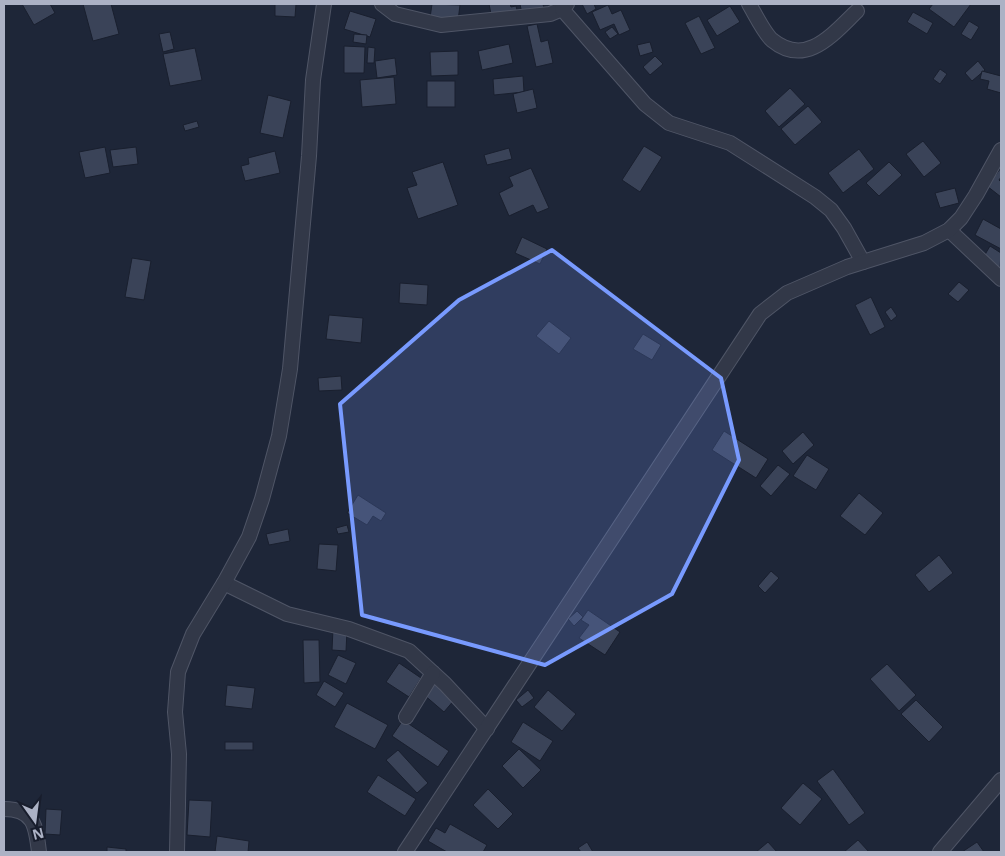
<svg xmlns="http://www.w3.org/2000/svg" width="1005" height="856" font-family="'Open Sans',sans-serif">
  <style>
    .building { fill: #3a4358; stroke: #191f2e }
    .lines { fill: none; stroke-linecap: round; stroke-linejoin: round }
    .street-casing { stroke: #4f5566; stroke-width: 16 }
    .street { stroke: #323848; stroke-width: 14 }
    .marked { fill: #789afe; fill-opacity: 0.2; stroke: #789afe; stroke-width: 4; stroke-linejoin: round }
  </style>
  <rect width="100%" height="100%" fill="#1e2638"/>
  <g class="building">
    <polygon points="22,4 50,4 55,13 34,25"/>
    <polygon points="83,4 111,4 119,34 93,41"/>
    <polygon points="275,4 296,4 295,17 275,16"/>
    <polygon points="432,4 460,5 458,21 430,18"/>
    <polygon points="489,4 510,4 511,7 516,6 518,14 492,19"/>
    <polygon points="520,4 543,4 544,9 522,14"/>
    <polygon points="582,4 594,4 596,9 587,14"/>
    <polygon points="933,4 971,4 954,27 929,9"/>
    <polygon points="608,5 612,14 621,10 630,30 619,35 614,24 600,30 592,12"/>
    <polygon points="730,6 740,22 717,36 707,20"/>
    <polygon points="350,11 376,19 370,37 344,29"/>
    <polygon points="913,12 933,23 927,34 907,22"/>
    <polygon points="699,16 715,48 701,54 685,23"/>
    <polygon points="969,21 979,27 971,40 961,34"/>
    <polygon points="537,24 541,42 548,40 553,63 536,67 527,26"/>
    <polygon points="612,27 618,34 610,39 605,32"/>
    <polygon points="170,32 174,49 163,52 159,34"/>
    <polygon points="354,34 367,35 366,44 353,42"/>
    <polygon points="650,42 653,52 640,56 637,45"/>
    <polygon points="509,44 513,63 482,70 478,51"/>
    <polygon points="344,46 365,47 364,73 344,73"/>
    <polygon points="368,47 375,48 374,63 367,63"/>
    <polygon points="195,48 202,80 170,86 163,54"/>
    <polygon points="458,51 458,75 431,76 430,52"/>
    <polygon points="655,56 663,64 650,75 643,67"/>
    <polygon points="395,58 397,75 377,78 375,61"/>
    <polygon points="978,61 985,70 972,81 965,73"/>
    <polygon points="940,69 947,74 940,84 933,79"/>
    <polygon points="982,71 1001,76 1001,93 987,89 989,81 980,79"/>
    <polygon points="523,76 524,92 494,95 493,79"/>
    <polygon points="394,77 396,104 362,107 360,80"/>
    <rect x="427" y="81" width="28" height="26"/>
    <polygon points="790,88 805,104 779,127 765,111"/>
    <polygon points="533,89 537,108 517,113 513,94"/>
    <polygon points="268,95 291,101 283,138 260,133"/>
    <polygon points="808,106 822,122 795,145 781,129"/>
    <polygon points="197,121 199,127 185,131 183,125"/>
    <polygon points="923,141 941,163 924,177 906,154"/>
    <polygon points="644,146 662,157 640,192 622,180"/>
    <polygon points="105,147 110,173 85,178 79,152"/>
    <polygon points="136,147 138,164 113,167 110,150"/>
    <polygon points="509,148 512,159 487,165 484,155"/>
    <polygon points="859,149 874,169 843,193 828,173"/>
    <polygon points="275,151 280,173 245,181 241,166 249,164 248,158"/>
    <polygon points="443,162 458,205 418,219 407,188 417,185 412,172"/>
    <polygon points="889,162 902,175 879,196 866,183"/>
    <polygon points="531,168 549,208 537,213 533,205 509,216 499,193 513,186 509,177"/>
    <polygon points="1001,168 1001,177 999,180 1001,182 1001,197 987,186"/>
    <polygon points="955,188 959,203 940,208 935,193"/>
    <polygon points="983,219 1001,229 1001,249 975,235"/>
    <polygon points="522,237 547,249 540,264 515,253"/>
    <polygon points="990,246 1001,253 1000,269 983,258"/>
    <polygon points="132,258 151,261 144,300 125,297"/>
    <polygon points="959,282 969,290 958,302 948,294"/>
    <polygon points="400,283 428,285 427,305 399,303"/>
    <polygon points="871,297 885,327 870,335 855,305"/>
    <polygon points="891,307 897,316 891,321 885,312"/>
    <polygon points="329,315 363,318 361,343 326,339"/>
    <polygon points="549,321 571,338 559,354 536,336"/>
    <polygon points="643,334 661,345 652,360 633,349"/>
    <polygon points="341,376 342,390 319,391 318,378"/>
    <polygon points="724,431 768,459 756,478 712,450"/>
    <polygon points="803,432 814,445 793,464 782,451"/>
    <polygon points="807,455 829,469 816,490 793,476"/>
    <polygon points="778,465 790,474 771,496 760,486"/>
    <polygon points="859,493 883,513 865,535 840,516"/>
    <polygon points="358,495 386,513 381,521 373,516 367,525 347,513"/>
    <polygon points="347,525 349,532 338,534 336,528"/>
    <polygon points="288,529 290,541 269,545 266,534"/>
    <polygon points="319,544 338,545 336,571 317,569"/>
    <polygon points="939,555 953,573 929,592 915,575"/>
    <polygon points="771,571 779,578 765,593 758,586"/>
    <polygon points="588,610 620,632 605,655 579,638 589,625 581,620"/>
    <polygon points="577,611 583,617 574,626 568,619"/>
    <polygon points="333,629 347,630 346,651 332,650"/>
    <polygon points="303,640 319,640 320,682 304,683"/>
    <polygon points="338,655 356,663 346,684 328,675"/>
    <polygon points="399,663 421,678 409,697 386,682"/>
    <polygon points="887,664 916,695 899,711 870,679"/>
    <polygon points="324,681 344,693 335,707 316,695"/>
    <polygon points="433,681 455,699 444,712 423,694"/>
    <polygon points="227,685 255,688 252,709 225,706"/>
    <polygon points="528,690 534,698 522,707 516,700"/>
    <polygon points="548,690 576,714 562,731 534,707"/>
    <polygon points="916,700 943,727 929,742 901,714"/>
    <polygon points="347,703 388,725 375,749 334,727"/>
    <polygon points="403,720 449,751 438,767 392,736"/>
    <polygon points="523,722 553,741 540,761 511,742"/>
    <rect x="225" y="742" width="28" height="8"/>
    <polygon points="519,749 541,770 523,788 502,766"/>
    <polygon points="398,750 428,783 417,793 386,760"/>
    <polygon points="833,769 865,813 849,825 817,781"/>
    <polygon points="378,775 416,799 405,816 367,792"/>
    <polygon points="803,783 822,799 800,825 781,808"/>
    <polygon points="488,789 513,814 498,829 473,805"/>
    <polygon points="189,800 212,801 210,837 187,835"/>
    <polygon points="46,809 62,810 60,835 45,834"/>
    <polygon points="450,824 487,845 483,852 447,852 428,841 436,828 445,833"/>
    <polygon points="217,836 249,841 248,852 215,852"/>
    <polygon points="858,840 869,852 844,852"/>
    <polygon points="587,842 593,852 581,852 578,848"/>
    <polygon points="768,842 777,852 756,852"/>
    <polygon points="977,842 984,852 962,852"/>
    <polygon points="107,847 126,849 126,852 107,852"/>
  </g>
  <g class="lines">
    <defs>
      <g id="street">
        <polyline points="382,4 395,14 441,25 550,14 562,9 567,4"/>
        <path d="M749 4C755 14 764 33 772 40 806 68 833 34 857 11"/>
        <polyline points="562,9 645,104 669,123 730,143 815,197 831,210 844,228 863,262"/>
        <polyline points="949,230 1001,279"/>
        <polyline points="224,583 287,614 349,629 409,651 445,684 487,729"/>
        <polyline points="406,717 433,673"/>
        <path d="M4 809C34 809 36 826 39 852"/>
        <polyline points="177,852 179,754 175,712 178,672 193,634 224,583 249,537 262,499 279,436 290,369 309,156 313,80 324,4"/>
        <polyline points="405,852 760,314 787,293 847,267 924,243 949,230 961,218 976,195 1001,150"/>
        <polyline points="940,852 1001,780"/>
      </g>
    </defs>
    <use href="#street" class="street-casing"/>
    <use href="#street" class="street"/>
  </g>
  <path class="marked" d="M552 250 721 378 739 460 672 594 545 665 362 615 340 404 459 300Z"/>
  <rect width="1005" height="856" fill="none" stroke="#acb2c5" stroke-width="10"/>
  <g transform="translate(35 821) rotate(166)" stroke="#181d2c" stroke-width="4" paint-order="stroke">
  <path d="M0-4L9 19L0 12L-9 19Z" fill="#acb2c5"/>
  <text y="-8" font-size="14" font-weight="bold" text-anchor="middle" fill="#acb2c5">N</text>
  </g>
</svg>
